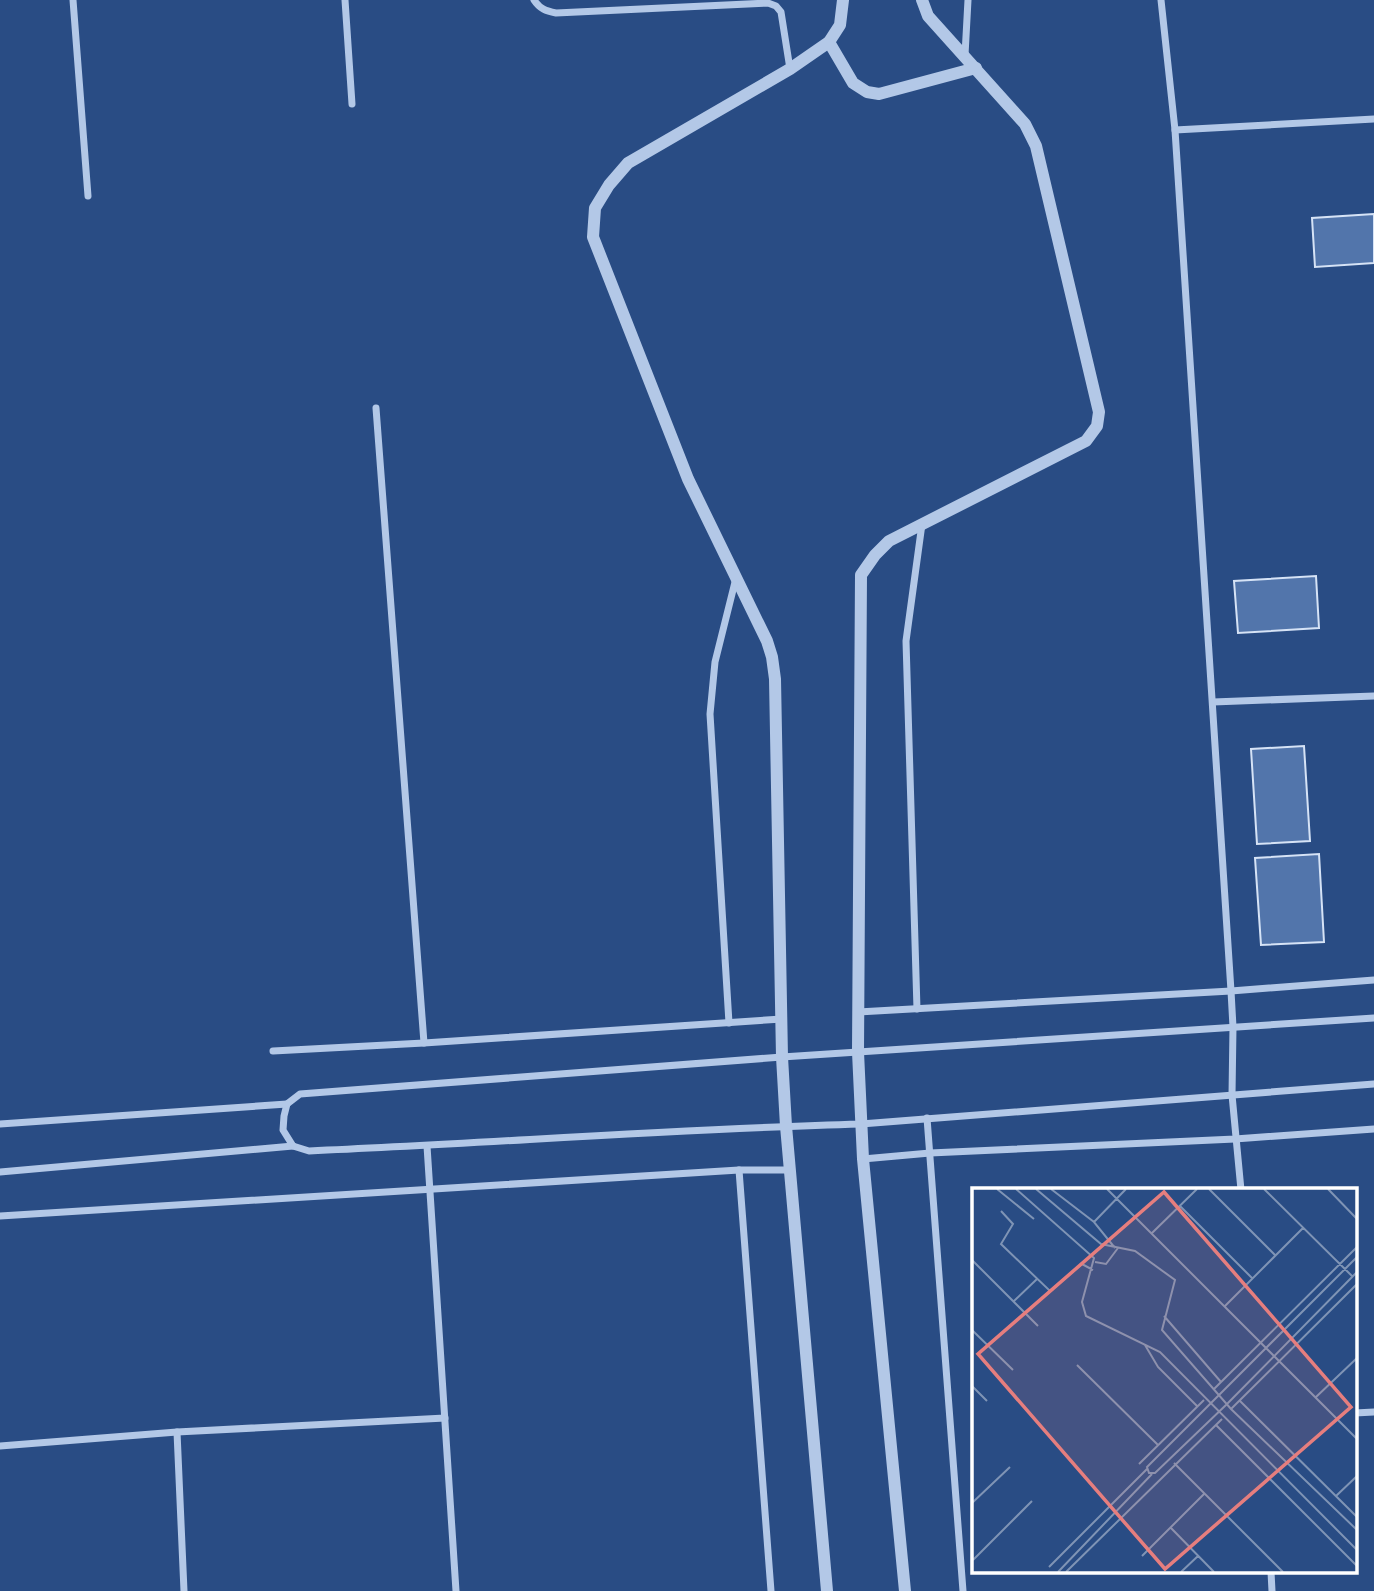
<svg xmlns="http://www.w3.org/2000/svg" width="1374" height="1591" font-family="Cabin,sans-serif">
  <style>
    .building { fill: #5275ab; stroke: #d6e3f6; stroke-width: 2 }
    .lines { fill: none; stroke-linecap: round; stroke-linejoin: round }
    .minor { stroke: #b3c8e7; stroke-width: 7 }
    .tertiary { stroke: #b3c8e7; stroke-width: 12 }
    .inset-road { fill: none; stroke: #7f94b5; stroke-width: 2 }
    .view { fill: #e67e7e; fill-opacity: 0.15; stroke: #e67e7e; stroke-width: 3.5 }
    .inset-edge { fill: none; stroke: #fff; stroke-width: 3.5 }
  </style>
  <rect width="100%" height="100%" fill="#294c84"/>
  <g class="building">
    <polygon points="1374,214 1374,263 1315,267 1312,218"/>
    <polygon points="1316,576 1319,628 1238,633 1234,581"/>
    <polygon points="1304,746 1310,841 1257,844 1251,749"/>
    <polygon points="1319,854 1324,942 1261,945 1255,858"/>
  </g>
  <g class="lines">
    <g class="minor">
      <polyline points="73,0 88,196"/>
      <polyline points="345,0 352,104"/>
      <path d="M534 0C540 9 546 11 556 13L768 3 776 6 781 12 790 69"/>
      <polyline points="1161,0 1175,130 1231,991 1233,1027 1232,1095 1241,1190"/>
      <polyline points="965,55 968,0"/>
      <polyline points="1175,130 1374,119"/>
      <polyline points="376,408 424,1043"/>
      <polyline points="1213,702 1374,696"/>
      <polyline points="917,1009 906,641 922,524"/>
      <polyline points="858,1012 1231,991 1374,980"/>
      <path d="M1374 1018 782 1057 300 1094 287 1104 284 1116 283 1130 293 1146 309 1151C493 1143 677 1129 861 1124L1374 1084"/>
      <polyline points="729,1023 710,714 715,662 736,578"/>
      <polyline points="273,1051 424,1043 782,1019"/>
      <polyline points="927,1118 963,1591"/>
      <polyline points="0,1124 287,1104"/>
      <polyline points="427,1146 456,1591"/>
      <polyline points="863,1159 930,1153 1235,1139 1374,1129"/>
      <polyline points="739,1170 771,1591"/>
      <polyline points="0,1172 293,1146"/>
      <polyline points="0,1216 739,1170 790,1170"/>
      <polyline points="1355,1413 1374,1412"/>
      <polyline points="177,1432 184,1591"/>
      <polyline points="0,1446 177,1432 445,1418"/>
      <polyline points="1271,1572 1272,1591"/>
    </g>
    <g class="tertiary">
      <polyline points="829,42 853,83 867,92 879,94 976,68"/>
      <polyline points="827,1591 786,1126 782,1057 775,679 772,657 767,641 688,479 593,237 595,208 609,185 628,163 790,69 829,42 840,25 843,0"/>
      <polyline points="905,1591 863,1159 858,1052 861,575 875,555 889,541 1086,441 1097,426 1099,412 1036,146 1025,124 928,16 922,0"/>
    </g>
  </g>
  <g transform="translate(972 1188)">
    <rect width="385" height="385" fill="#294c84"/>
    <path class="inset-road" d="M25 1 62 31M44 1 122 70 110 114 114 128 188 164 385 362M64 1 129 56 163 63 203 92 190 142 259 221 385 342M79 1 122 34 143 60M135 1 385 251M237 1 304 68M292 1 381 89M356 1 385 31M208 18 281 91M29 23 41 36 29 56 78 103 110 76 121 82M122 34 154 1M180 45 225 1M385 69 175 279 177 285H183L255 216 385 84M0 72 66 138M123 74 134 76 146 60M41 114 65 91M253 118 331 40M192 128 249 194M0 142 41 182M173 157 186 179 225 218M105 177 186 257M0 198 15 213M241 202 385 59M344 209 385 170M267 212 385 329M259 221 385 96M244 237 385 378M202 275 311 384M167 276 232 212M364 308 385 288M0 315 38 279M198 339 242 384M170 368 233 305M1 372 60 313M77 379 175 281M86 384 180 286M94 384 250 231M209 384 226 368"/>
    <path class="view" d="M192 4 379 219 193 381 6 166Z"/>
    <rect width="385" height="385" class="inset-edge"/>
  </g>
</svg>
